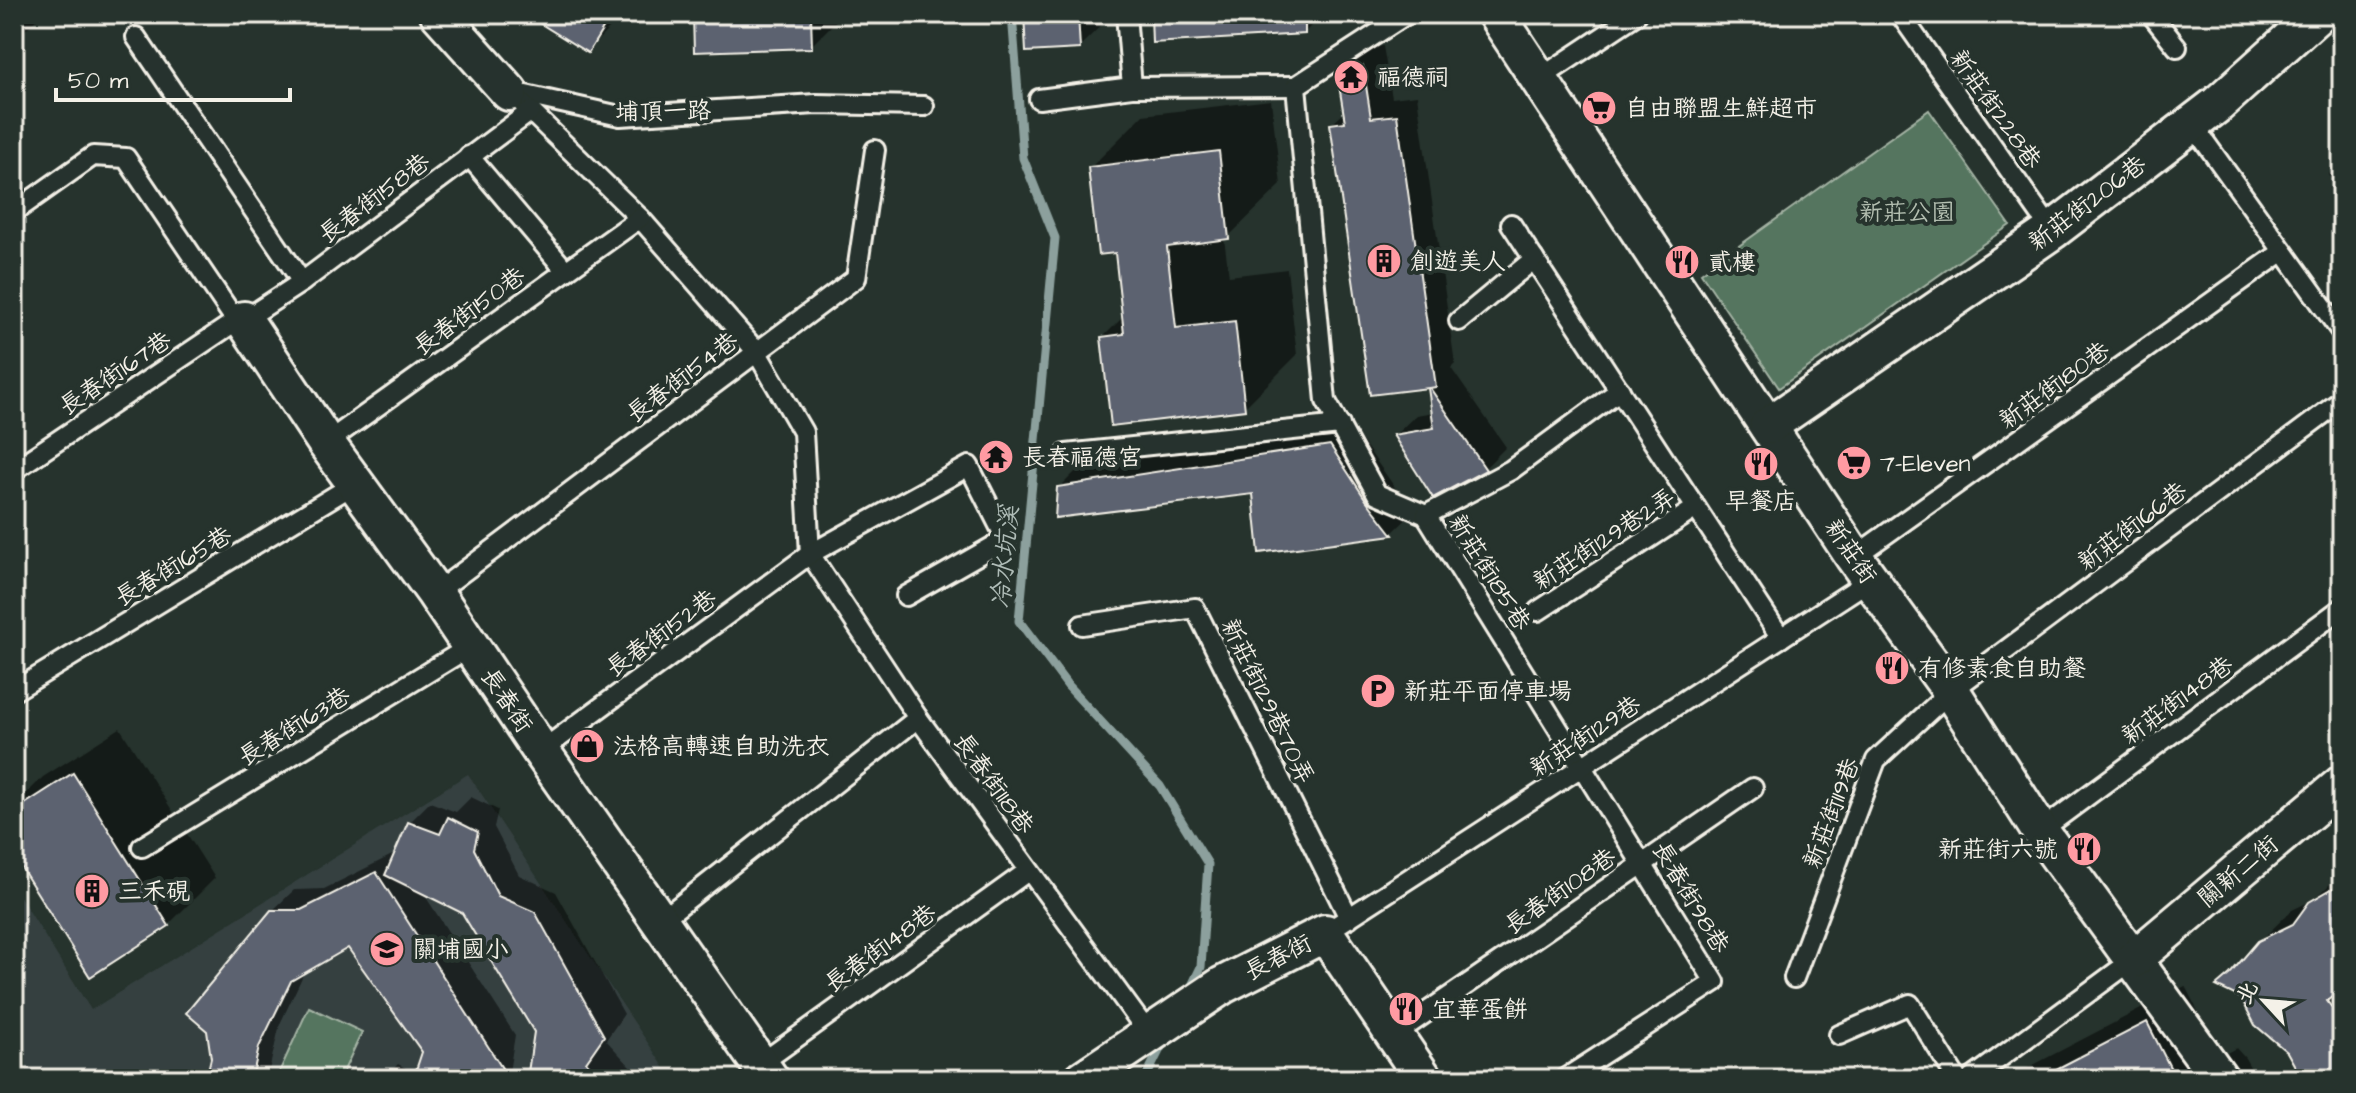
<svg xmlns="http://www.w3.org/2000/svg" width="2356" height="1093" font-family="'Architects Daughter','LXGW WenKai TC',sans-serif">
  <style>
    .built { fill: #364141 }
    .green { fill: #54755f; stroke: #a4b3a4; stroke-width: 2 }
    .shadow { fill: #0007 }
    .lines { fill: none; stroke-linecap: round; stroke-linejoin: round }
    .stream { stroke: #8ca09d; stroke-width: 9 }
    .building { fill: #5c626f; stroke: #f4f1e8; stroke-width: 2 }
    .service-casing { stroke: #f4f1e8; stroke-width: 24 }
    .minor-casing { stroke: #f4f1e8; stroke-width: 42 }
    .service { stroke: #26332d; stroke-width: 18 }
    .minor { stroke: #26332d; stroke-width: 36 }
    .labels { text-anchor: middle; stroke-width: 8; stroke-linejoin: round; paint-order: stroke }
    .poi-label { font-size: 24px; fill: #f4f1e8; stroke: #26332d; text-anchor: start }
    .street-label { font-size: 24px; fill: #f4f1e8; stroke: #26332d }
    .park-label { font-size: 24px; fill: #b4bfb1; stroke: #26332d }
    .water-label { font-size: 26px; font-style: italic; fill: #aebbb6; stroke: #26332d }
  </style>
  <rect width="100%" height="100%" fill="#26332d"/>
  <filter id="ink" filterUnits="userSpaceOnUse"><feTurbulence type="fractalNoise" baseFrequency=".0125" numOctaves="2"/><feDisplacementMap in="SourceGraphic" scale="16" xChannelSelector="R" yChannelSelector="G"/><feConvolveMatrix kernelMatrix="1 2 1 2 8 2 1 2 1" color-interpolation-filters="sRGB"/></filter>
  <g filter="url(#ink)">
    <polygon class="built" points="468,774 672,1079 14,1079 14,887 91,1010"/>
    <g class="green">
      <polygon points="1929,110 2010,225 1779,388 1701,273"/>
      <polygon points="309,1007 362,1032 340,1079 276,1079"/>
    </g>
    <g class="shadow">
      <polygon points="14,14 42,14 14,41"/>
      <polygon points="529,14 624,14 588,50"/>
      <polygon points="695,14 843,14 811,46"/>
      <polygon points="1026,14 1113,14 1079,47"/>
      <polygon points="1153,14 1323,14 1304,33"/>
      <polygon points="1383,46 1392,98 1417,95 1455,364 1451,368 1506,447 1485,468 1434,495 1395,435 1416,415 1434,412 1430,386 1332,124 1346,111 1340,74 1361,53 1368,48"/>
      <polygon points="1271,100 1281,185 1228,237 1224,238 1229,276 1287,269 1297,355 1244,408 1103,337 1124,316 1117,251 1090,168 1143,115"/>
      <polygon points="2342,160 2342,191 2328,175"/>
      <polygon points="1351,425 1413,513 1392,533 1261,551 1255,492 1059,488 1080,467"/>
      <polygon points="120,728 215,878 168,925 91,974 14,852 14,806 43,777"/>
      <polygon points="471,797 498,810 494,827 519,875 556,892 624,1014 606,1040 642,1079 529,1079 537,1031 464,911 422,891 515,1035 508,1079 384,1079 398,1064 417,1074 425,1051 349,946 305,971 280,1024 267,1079 209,1079 272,911 294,890 324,889 396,853 409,823 430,802 456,812"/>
      <polygon points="2342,872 2342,1079 2305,1079 2259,942 2292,910 2315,899"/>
      <polygon points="2185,986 2221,1056 2236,1048 2245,1058 2257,1079 2006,1079"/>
    </g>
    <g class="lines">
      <g class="stream">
        <polyline points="1012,14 1023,158 1055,238 1019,621 1068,686 1160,786 1208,864 1201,967 1188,994"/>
        <polyline points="1145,1079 1165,1039"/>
      </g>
    </g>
    <g class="building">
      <polygon points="525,14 612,14 588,53"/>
      <polygon points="693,14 811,14 812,48 694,52"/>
      <polygon points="1024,14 1078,14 1080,49 1026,52"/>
      <polygon points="1151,14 1305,14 1305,34 1152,43"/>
      <polygon points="1363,66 1371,118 1397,115 1436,387 1430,388 1486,470 1433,498 1393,435 1434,428 1428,388 1370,395 1330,124 1345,122 1337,73 1345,69"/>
      <polygon points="1219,151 1229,239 1167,247 1176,328 1235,321 1245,410 1111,426 1101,337 1124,334 1115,253 1098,255 1088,167"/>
      <polygon points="1330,445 1366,500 1393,535 1259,553 1253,494 1055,518 1057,487"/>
      <polygon points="73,773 169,926 90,977 14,856 14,811"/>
      <polygon points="448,817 478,832 474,849 498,896 535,912 604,1036 586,1062 602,1079 527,1079 534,1032 462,913 385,875 408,822 440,834"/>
      <polygon points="376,872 509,1079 413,1079 422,1052 348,948 291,981 259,1047 252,1079 206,1079 211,1058 207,1031 186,1013 271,910 301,910"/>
      <polygon points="2342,883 2342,989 2327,1001 2342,1021 2342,1079 2302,1079 2287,1052 2255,1025 2241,998 2216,986 2230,974 2258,941 2293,924 2309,902"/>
      <polygon points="2147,1022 2176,1079 2037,1079"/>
    </g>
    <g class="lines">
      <defs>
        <g id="service">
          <polyline points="1126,14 1132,87 1296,86"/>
          <polyline points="1407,14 1296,86 1326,401 1377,494 1426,515 1715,982 1564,1079"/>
          <polyline points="1900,14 2052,231"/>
          <polyline points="2151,14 2177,47"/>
          <polyline points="136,37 302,282"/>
          <polyline points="1539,79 1637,14"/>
          <polyline points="512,92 620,116 816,104 924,106"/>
          <polyline points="1039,99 1132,87"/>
          <polyline points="522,103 640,218 756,351 803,432 810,554"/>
          <polyline points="2192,124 2342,333"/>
          <polyline points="469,156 566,271"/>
          <polyline points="14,212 93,156 126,158 236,321"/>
          <polyline points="1511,224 1781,638"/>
          <polyline points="1459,321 1534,259"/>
          <polyline points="326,443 640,218"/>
          <polyline points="1066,454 1340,425"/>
          <polyline points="14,470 236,321 244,320 302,282 531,111"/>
          <polyline points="1426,515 1511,470 1620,390"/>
          <polyline points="810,554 918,718 1149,1034"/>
          <polyline points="1854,557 2282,252"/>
          <polyline points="435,593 856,278 875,150"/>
          <polyline points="1538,611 1696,508"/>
          <polyline points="1082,625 1195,608 1349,918"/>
          <polyline points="14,691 356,483"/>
          <polyline points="541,751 810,554 969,466 1006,539 906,596"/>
          <polyline points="2040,831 2342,608"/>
          <polyline points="142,847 471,646"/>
          <polyline points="660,921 918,718"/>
          <polyline points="1325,933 1870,580"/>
          <polyline points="1794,978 1876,760 1951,691 2342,400"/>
          <polyline points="1395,1034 1753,788"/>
          <polyline points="1839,1035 1910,1004 1957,1079"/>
          <polyline points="760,1064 1028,871"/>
          <polyline points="1971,1079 2134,959"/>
        </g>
        <g id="minor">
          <polyline points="439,14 509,92"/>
          <polyline points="1496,14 1854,557 1951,691 2040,831 2220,1079"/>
          <polyline points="244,320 326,443 435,593 541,751 770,1079"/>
          <polyline points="1768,426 2052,231 2218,104 2318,14"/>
          <polyline points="2134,959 2342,784"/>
          <polyline points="1083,1079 1223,985 1325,933 1424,1079"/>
        </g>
      </defs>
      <use href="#service" class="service-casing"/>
      <use href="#minor" class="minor-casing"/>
      <use href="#service" class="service"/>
      <use href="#minor" class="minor"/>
    </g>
  </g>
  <defs>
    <symbol id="temple-disc" viewBox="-11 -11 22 22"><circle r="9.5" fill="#ff9aa2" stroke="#26332d"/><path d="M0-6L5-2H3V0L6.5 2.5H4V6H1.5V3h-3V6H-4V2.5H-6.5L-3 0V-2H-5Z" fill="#111"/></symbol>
    <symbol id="supermarket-disc" viewBox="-11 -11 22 22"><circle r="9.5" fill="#ff9aa2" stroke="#26332d"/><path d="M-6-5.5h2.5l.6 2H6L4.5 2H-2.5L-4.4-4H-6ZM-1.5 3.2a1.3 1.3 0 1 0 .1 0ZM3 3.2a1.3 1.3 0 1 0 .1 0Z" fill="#111"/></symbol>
    <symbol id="building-disc" viewBox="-11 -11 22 22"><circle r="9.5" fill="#ff9aa2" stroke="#26332d"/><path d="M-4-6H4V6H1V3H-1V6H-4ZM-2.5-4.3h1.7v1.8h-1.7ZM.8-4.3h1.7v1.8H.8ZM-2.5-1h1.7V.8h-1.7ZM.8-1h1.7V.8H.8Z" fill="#111"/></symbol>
    <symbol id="restaurant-disc" viewBox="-11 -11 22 22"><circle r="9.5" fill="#ff9aa2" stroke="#26332d"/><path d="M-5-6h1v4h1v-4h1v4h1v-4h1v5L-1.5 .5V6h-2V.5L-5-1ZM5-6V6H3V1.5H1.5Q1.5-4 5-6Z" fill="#111"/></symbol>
    <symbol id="parking-disc" viewBox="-11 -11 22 22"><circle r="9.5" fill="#ff9aa2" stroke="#26332d"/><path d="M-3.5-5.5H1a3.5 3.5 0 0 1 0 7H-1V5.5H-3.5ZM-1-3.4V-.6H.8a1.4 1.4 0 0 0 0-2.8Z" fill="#111"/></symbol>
    <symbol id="shop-disc" viewBox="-11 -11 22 22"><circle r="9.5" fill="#ff9aa2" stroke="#26332d"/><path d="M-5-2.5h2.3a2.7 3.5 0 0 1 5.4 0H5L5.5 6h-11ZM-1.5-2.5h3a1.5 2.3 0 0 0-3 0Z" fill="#111"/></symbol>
    <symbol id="school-disc" viewBox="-11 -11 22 22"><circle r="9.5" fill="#ff9aa2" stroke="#26332d"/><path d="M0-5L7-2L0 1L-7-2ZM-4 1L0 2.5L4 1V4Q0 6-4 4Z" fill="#111"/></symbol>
  </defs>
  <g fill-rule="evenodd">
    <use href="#temple-disc" x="1331" y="57" width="40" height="40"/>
    <use href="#supermarket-disc" x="1579" y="88" width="40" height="40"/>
    <use href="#building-disc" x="1364" y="241" width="40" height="40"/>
    <use href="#restaurant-disc" x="1662" y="242" width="40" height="40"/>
    <use href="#temple-disc" x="976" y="437" width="40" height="40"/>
    <use href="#supermarket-disc" x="1834" y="443" width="40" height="40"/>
    <use href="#restaurant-disc" x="1741" y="444" width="40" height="40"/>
    <use href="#restaurant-disc" x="1872" y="648" width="40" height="40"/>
    <use href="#parking-disc" x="1358" y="671" width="40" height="40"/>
    <use href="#shop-disc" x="567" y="726" width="40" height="40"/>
    <use href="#restaurant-disc" x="2064" y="829" width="40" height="40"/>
    <use href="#building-disc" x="72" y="871" width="40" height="40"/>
    <use href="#school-disc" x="367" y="929" width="40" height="40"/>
    <use href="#restaurant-disc" x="1386" y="989" width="40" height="40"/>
  </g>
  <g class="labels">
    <g class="poi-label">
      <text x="1377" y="85">福德祠</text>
      <text x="1625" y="116">自由聯盟生鮮超市</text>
      <text x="1410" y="269">創遊美人</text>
      <text x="1708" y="270">貳樓</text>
      <text x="1022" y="465">長春福德宮</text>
      <text x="1880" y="471">7-Eleven</text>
      <text x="1761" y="509" text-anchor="middle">早餐店</text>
      <text x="1918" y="676">有修素食自助餐</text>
      <text x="1404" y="699">新莊平面停車場</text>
      <text x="613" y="754">法格高轉速自助洗衣</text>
      <text x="2058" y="857" text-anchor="end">新莊街六號</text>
      <text x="118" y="899">三禾硯</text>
      <text x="413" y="957">關埔國小</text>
      <text x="1432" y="1017">宜華蛋餅</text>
    </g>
    <g class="street-label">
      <text transform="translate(1996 109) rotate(55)" y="8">新莊街228巷</text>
      <text transform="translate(663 111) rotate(-1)" y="8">埔頂一路</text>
      <text transform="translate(374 198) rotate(-37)" y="8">長春街158巷</text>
      <text transform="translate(2087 203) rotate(-37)" y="8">新莊街206巷</text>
      <text transform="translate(469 311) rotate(-36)" y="8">長春街150巷</text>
      <text transform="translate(115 373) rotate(-34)" y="8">長春街167巷</text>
      <text transform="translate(682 377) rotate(-37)" y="8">長春街154巷</text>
      <text transform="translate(2054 385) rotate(-36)" y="8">新莊街180巷</text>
      <text transform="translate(2132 526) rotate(-37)" y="8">新莊街166巷</text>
      <text transform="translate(1604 539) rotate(-33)" y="8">新莊街129巷2弄</text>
      <text transform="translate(1851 551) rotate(56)" y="8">新莊街</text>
      <text transform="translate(173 566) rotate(-31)" y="8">長春街165巷</text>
      <text transform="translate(1490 572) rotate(58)" y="8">新莊街185巷</text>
      <text transform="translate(661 633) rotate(-36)" y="8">長春街152巷</text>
      <text transform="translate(507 700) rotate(56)" y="8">長春街</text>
      <text transform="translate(2177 700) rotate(-36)" y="8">新莊街148巷</text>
      <text transform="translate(1268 701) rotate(64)" y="8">新莊街129巷70弄</text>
      <text transform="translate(294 726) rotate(-32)" y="8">長春街163巷</text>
      <text transform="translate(1585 736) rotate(-33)" y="8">新莊街129巷</text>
      <text transform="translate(994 783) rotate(54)" y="8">長春街118巷</text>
      <text transform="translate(1831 813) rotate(-69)" y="8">新莊街119巷</text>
      <text transform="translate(2238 871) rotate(-40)" y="8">關新二街</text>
      <text transform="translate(1560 891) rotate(-35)" y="8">長春街108巷</text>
      <text transform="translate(1691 897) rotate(59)" y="8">長春街98巷</text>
      <text transform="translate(880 948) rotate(-36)" y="8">長春街148巷</text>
      <text transform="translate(1278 957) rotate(-27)" y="8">長春街</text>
    </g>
    <g class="park-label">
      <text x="1907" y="220">新莊公園</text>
    </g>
    <g class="water-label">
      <text transform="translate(1004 557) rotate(-85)" y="9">冷水坑溪</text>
    </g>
  </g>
  <rect width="2356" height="1093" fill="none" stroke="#26332d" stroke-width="48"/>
  <rect x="24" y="24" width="2308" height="1045" fill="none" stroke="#f4f1e8" stroke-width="3" filter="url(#ink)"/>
  <g transform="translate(2264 1001) rotate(296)" stroke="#26332d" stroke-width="6" paint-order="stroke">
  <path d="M0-6L14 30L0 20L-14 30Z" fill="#f4f1e8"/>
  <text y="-12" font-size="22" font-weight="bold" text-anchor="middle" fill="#f4f1e8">北</text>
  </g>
  <path d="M56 88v12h234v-12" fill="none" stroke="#f4f1e8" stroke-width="4"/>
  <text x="68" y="88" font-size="24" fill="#f4f1e8" stroke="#26332d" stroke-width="6" paint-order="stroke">50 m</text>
</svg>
